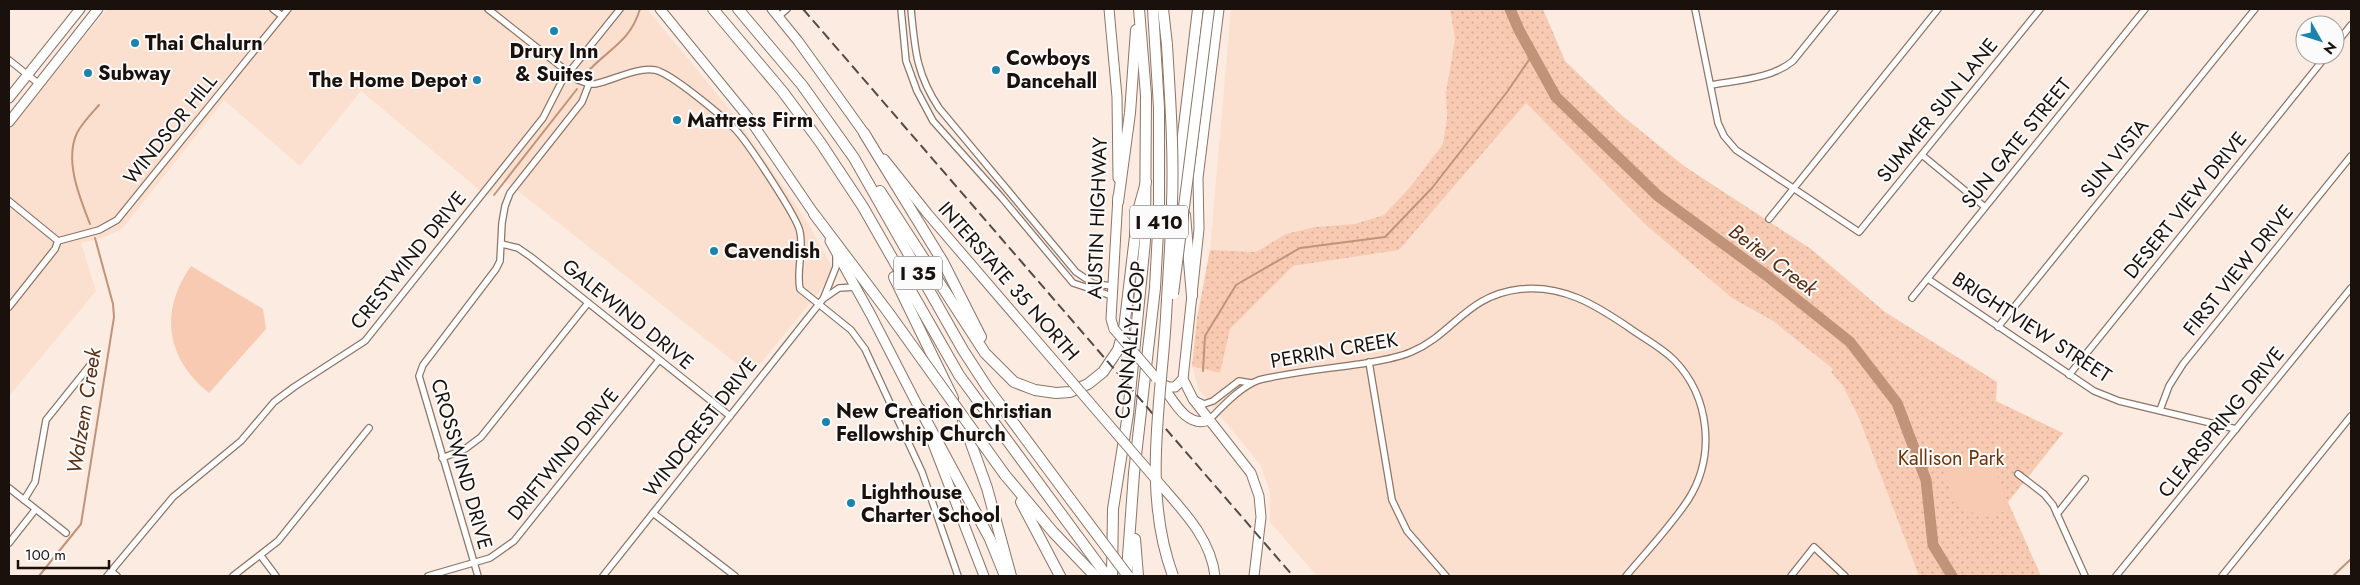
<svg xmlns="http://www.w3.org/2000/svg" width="2360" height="585" font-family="Jost,sans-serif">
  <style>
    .built { fill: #fbdfcf }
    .grass { fill: url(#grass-dots) }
    .pitch { fill: #f7cab1 }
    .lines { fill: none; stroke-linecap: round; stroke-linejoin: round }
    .stream { stroke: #c19378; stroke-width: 2 }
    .river { stroke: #c19378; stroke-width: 11 }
    .minor-casing { stroke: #8d7567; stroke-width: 8 }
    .secondary-casing { stroke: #8d7567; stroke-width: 11 }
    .motorway-casing { stroke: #8d7567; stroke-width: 12 }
    .minor { stroke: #fff; stroke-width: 5.5 }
    .secondary { stroke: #fff; stroke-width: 9 }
    .motorway { stroke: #fff; stroke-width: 10 }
    .rail { stroke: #554a44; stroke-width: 2; stroke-dasharray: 10 5; stroke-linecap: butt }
    .secondary-bridge-casing { stroke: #8d7567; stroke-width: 11; stroke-linecap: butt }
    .motorway-bridge-casing { stroke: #8d7567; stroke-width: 12; stroke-linecap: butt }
    .secondary-bridge { stroke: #fff; stroke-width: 9 }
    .motorway-bridge { stroke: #fff; stroke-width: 10 }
    .poi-dot { fill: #1c83ad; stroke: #fbfbfb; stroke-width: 2 }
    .labels { text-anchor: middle; stroke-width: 4; stroke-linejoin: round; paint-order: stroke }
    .shield { fill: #fbfbfb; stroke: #5e5754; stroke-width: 1 }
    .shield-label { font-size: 19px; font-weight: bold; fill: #1a110c }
    .poi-label { font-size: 20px; font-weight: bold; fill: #1a110c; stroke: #fbfbfb; text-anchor: start }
    .street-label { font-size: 20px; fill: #1a110c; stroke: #fbfbfb }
    .park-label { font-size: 20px; fill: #6d3306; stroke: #fbfbfb }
    .water-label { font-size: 21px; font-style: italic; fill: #5d2f11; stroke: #fbfbfb }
  </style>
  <defs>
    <pattern id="grass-dots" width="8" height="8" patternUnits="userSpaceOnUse" patternTransform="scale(1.25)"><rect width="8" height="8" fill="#f7cab1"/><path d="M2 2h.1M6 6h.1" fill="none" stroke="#d3ac97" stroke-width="1.8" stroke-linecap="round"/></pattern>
  </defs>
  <rect width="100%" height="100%" fill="#fbebe1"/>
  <g class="built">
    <polygon points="107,9 647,9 735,116 806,220 835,272 751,375 503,179 488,197 361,91 300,166 224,100 123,228 105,237 81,243 96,291 9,396 9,130"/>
    <polygon points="1231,9 1450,9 1455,39 1446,92 1447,117 1443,144 1411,186 1384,215 1355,224 1315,227 1286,234 1256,252 1210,250"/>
    <polygon points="1526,103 1647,226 1732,298 1773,321 1833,369 1831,372 1843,386 1859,418 1919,576 1317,576 1270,522 1270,491 1260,464 1199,390 1192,366 1220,373 1230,329 1293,266 1399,250"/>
  </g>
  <polygon class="grass" points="1447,9 1543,9 1565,61 1619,113 1684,166 1811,249 1885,312 1997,382 1996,401 2063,433 2008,502 2041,576 1919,576 1859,418 1843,386 1831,372 1833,369 1773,321 1732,298 1647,226 1526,103 1399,250 1293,266 1230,329 1220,373 1192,366 1197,318 1210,250 1256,252 1286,234 1315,227 1355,224 1384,215 1411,186 1443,144 1447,117 1446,92 1455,39 1450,9"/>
  <g class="pitch">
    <path d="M191 266 263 309 266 329 209 393C166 359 159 311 191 266Z"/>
    <polygon points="1980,449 1989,451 2009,510 1985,517 1968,511 1959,504 1951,492 1940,458"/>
  </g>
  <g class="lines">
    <g class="stream">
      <path d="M584 76C606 49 629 45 640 9"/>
      <polyline points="494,195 577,89"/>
      <path d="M90 224C80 198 64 161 77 133 82 123 91 114 99 105"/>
      <polyline points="1203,371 1205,336 1236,285 1300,248 1385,237 1432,188 1507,92 1533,54"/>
      <polyline points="39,576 81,524 114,317 113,304 95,238"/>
      <polyline points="2333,576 2351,559"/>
    </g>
    <polyline class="river" points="1510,9 1519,30 1556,97 1658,196 1766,275 1850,342 1897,403 1926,480 1933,545 1952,576"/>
    <defs>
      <g id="minor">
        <polyline points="273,9 282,16"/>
        <path d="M488 9 578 80 589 84H595C614 80 636 67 655 70 671 73 722 116 735 129 746 140 798 218 800 232 804 251 796 270 800 289L851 330 865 349 922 472 958 576"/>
        <polyline points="901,9 906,61 917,91 933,121 1002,198 1073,283 1112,296"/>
        <path d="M911 9C915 50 916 73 939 108L1076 272 1094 284 1113 286"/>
        <polyline points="1695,9 1718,123 1724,136 1736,150 1859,232 2040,9"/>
        <polyline points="779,16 787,9"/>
        <polyline points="2335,45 2351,25"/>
        <polyline points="9,60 39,84"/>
        <path d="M1711 85C1738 80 1771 79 1793 61L1835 9"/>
        <polyline points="1922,155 1985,207"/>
        <polyline points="9,201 58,241"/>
        <polyline points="1769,219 1938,9"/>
        <polyline points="58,241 99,230 117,220 288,9"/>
        <polyline points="502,244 518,248 531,257 730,416"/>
        <polyline points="1928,279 2094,391 2119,401 2236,429"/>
        <polyline points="824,297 836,267 836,253"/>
        <polyline points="1912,298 2145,9"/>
        <polyline points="9,307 55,249 58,241"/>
        <polyline points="1998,327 2255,9"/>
        <polyline points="1369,362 1392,500 1407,531 1446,576"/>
        <polyline points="2069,375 2327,55"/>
        <polyline points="1196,400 1204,404 1213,401 1239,381 1251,383"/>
        <polyline points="2160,410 2169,386 2183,364 2351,156"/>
        <path d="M1209 420C1223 406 1240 387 1259 380 1292 372 1326 369 1360 364 1377 361 1395 359 1411 352 1454 334 1466 295 1521 289 1563 285 1594 304 1628 327 1643 338 1661 347 1674 360 1710 397 1716 456 1688 500 1670 527 1647 551 1626 576"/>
        <polyline points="442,458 465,449 481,437 588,303"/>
        <polyline points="2018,474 2044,494 2053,505 2085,576"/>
        <polyline points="9,488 66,533"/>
        <polyline points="24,500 35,482 46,420 91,364"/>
        <polyline points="653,513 735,576"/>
        <polyline points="2057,514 2085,479"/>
        <polyline points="9,543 35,510"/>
        <polyline points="261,556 276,576"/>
        <polyline points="111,571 117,576"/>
        <polyline points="107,576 173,497 241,441 274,402 294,387 365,341 543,118 562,81 620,9"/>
        <polyline points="233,576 278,541 369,428"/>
        <polyline points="428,576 490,558 514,541 659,360"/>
        <polyline points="478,576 419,376 423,365 496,269 500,261 502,223 505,206 510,193 582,102 589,84"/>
        <polyline points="603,576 823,299 839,288 856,287"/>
        <polyline points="1791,576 1814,547 1845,576"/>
        <polyline points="2116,576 2351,288"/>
        <polyline points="2222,576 2351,416"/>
      </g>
      <g id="secondary">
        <polyline points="660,9 748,117 817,218"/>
        <polyline points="772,9 798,41 867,137"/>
        <polyline points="1109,9 1117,97 1118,178"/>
        <polyline points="1219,9 1198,178 1199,229 1183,379 1193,399 1251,473 1259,496 1261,517 1254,576"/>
        <polyline points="9,98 80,9"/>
        <polyline points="9,122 98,9"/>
        <polyline points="884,159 927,213 1061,369"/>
        <polyline points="830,241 871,315 922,414"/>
        <polyline points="1114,329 1111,319 1118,196"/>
        <path d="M1161 384C1173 399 1186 429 1209 420"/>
        <polyline points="1161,384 1169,387 1175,387 1183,379"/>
        <polyline points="930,436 984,576"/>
        <path d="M1165 490C1187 515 1211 541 1215 576"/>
      </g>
      <g id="motorway">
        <polyline points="713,9 783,92 820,142 863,207 959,375 1107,576"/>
        <polyline points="738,9 802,85 854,158 963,350 987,387 1071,500"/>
        <polyline points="1163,9 1167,45"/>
        <polyline points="864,133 943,262 981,337"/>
        <polyline points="880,191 985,353 1014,382 1035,390 1056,393 1070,392 1088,384 1103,372 1118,350 1124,329 1138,211 1146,182"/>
        <polyline points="1118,202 1130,113 1136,30"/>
        <polyline points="1175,202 1198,9"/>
        <polyline points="814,214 888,312"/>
        <polyline points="1185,215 1192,296"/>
        <polyline points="894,277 953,398"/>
        <polyline points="920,409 990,539 1005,576"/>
        <polyline points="963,421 987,488 1011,576"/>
        <polyline points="1005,475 1053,532 1095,576"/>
        <polyline points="1021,502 1060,576"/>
        <polyline points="1135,539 1138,576"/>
        <polyline points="1112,576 1113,509 1128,414 1145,241 1146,95 1139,9"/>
        <polyline points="1129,576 1127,570 1134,473 1155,288 1159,213 1159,108 1153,9"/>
      </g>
    </defs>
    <use href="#minor" class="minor-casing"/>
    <use href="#secondary" class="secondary-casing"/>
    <use href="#motorway" class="motorway-casing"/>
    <use href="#minor" class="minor"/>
    <use href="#secondary" class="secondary"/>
    <use href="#motorway" class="motorway"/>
    <polyline class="rail" points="803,9 1293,576"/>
    <defs>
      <g id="secondary-bridge">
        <polyline points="1114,329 1156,378"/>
        <polyline points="1061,369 1165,490"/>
      </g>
      <g id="motorway-bridge">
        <path d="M1167 45C1170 97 1174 151 1172 204 1171 241 1168 279 1166 317 1161 404 1142 492 1173 576"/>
        <polyline points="1173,294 1209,9"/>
        <polyline points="888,312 1005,475"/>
        <polyline points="1071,500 1128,576"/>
      </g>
    </defs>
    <use href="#secondary-bridge" class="secondary-bridge-casing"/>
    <use href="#motorway-bridge" class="motorway-bridge-casing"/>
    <use href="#secondary-bridge" class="secondary-bridge"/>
    <use href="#motorway-bridge" class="motorway-bridge"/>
  </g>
  <g class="poi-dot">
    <circle cx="554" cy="31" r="5"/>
    <circle cx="135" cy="43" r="5"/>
    <circle cx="996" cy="70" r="5"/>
    <circle cx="88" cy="73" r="5"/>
    <circle cx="477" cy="80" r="5"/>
    <circle cx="677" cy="120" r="5"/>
    <circle cx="714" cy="251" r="5"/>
    <circle cx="826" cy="422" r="5"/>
    <circle cx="851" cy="503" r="5"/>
  </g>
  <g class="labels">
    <g class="shield">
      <rect x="1130" y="205.5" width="58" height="33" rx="4"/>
      <rect x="894" y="256.5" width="48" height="33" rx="4"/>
    </g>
    <g class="shield-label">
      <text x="1159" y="229">I 410</text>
      <text x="918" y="280">I 35</text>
    </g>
    <g class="poi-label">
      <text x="145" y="50">Thai Chalurn</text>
      <text x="554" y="58" text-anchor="middle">Drury Inn<tspan x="554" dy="23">&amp; Suites</tspan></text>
      <text x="1006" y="65">Cowboys<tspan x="1006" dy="23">Dancehall</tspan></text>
      <text x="98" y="80">Subway</text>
      <text x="467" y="87" text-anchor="end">The Home Depot</text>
      <text x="687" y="127">Mattress Firm</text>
      <text x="724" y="258">Cavendish</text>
      <text x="836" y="418">New Creation Christian<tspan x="836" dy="23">Fellowship Church</tspan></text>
      <text x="861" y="499">Lighthouse<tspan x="861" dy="23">Charter School</tspan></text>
    </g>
    <g class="street-label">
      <text transform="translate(1937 110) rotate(-51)" y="7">SUMMER SUN LANE</text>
      <text transform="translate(170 129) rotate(-51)" y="7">WINDSOR HILL</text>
      <text transform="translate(2016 143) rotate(-51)" y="7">SUN GATE STREET</text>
      <text transform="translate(2114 158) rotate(-51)" y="7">SUN VISTA</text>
      <text transform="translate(2185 205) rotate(-51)" y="7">DESERT VIEW DRIVE</text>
      <text transform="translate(1097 218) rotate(-88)" y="7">AUSTIN HIGHWAY</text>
      <text transform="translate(408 260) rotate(-51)" y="7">CRESTWIND DRIVE</text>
      <text transform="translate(2238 270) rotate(-51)" y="7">FIRST VIEW DRIVE</text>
      <text transform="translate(1009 281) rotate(49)" y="7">INTERSTATE 35 NORTH</text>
      <text transform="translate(628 314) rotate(39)" y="7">GALEWIND DRIVE</text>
      <text transform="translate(2032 327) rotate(33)" y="7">BRIGHTVIEW STREET</text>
      <text transform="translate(1130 340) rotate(-84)" y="7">CONNALLY LOOP</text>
      <text transform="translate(1334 350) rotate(-10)" y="7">PERRIN CREEK</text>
      <text transform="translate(2221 422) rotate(-51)" y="7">CLEARSPRING DRIVE</text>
      <text transform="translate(700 427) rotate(-52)" y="7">WINDCREST DRIVE</text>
      <text transform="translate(563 454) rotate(-51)" y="7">DRIFTWIND DRIVE</text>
      <text transform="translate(462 464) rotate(74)" y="7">CROSSWIND DRIVE</text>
    </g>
    <g class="park-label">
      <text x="1951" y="465">Kallison Park</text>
    </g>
    <g class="water-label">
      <text transform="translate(1773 260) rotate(37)" y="7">Beitel Creek</text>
      <text transform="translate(84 411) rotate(-81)" y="7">Walzem Creek</text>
    </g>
  </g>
  <rect width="2360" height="585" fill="none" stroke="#1a110c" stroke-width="20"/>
  <g transform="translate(2320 40) rotate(129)"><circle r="24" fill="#fbfbfb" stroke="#a19d9b"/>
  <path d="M0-4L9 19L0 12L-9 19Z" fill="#1c83ad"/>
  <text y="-8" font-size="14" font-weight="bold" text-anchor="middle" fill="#1a110c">N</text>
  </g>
  <path d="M18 560v8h91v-8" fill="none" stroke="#1a110c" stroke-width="2.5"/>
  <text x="25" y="560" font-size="15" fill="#1a110c" stroke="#fbfbfb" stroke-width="4" paint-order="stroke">100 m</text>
</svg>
